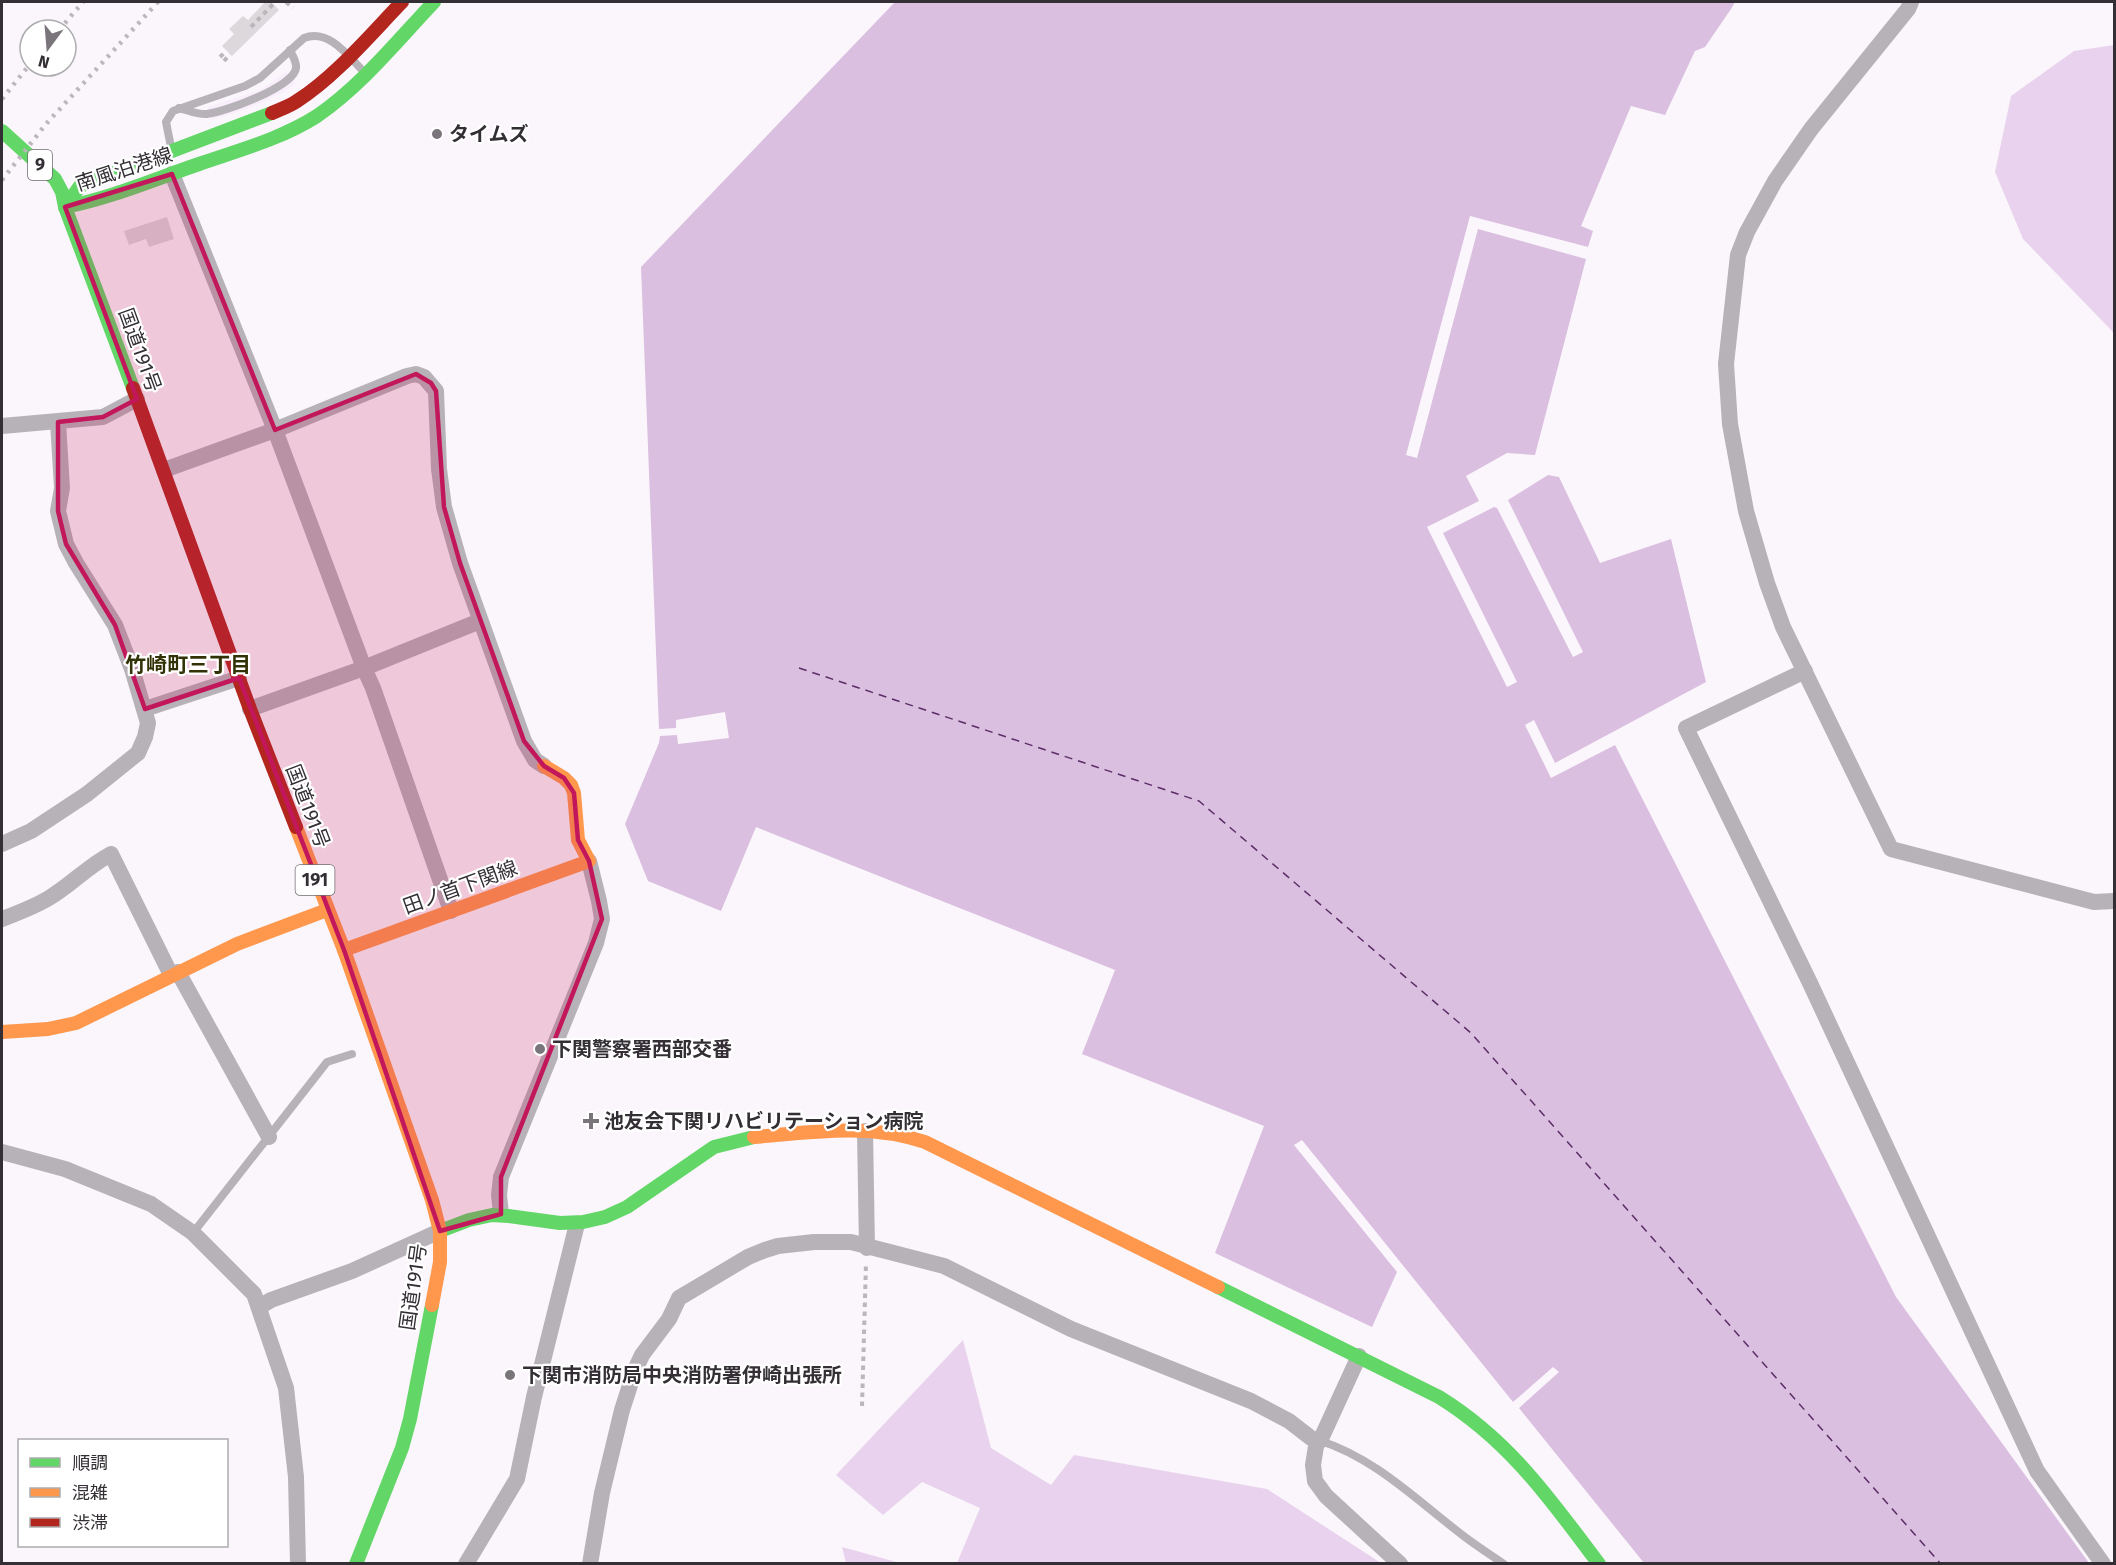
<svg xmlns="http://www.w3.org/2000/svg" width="2116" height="1565" font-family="'Fira Sans','Noto Sans JP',sans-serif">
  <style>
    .built { fill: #f9eefb }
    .forest { fill: #e8d2ed }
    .water { fill: #dabfe0 }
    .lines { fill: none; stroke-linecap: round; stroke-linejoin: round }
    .ferry { stroke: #5b2e66; stroke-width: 1.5; stroke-dasharray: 8 6; stroke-linecap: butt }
    .building { fill: #dcd8dc }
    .path { stroke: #bab6bb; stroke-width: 4; stroke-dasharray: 4.5 4.5; stroke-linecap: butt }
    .lane { stroke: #b7b2b8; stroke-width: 8 }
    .street { stroke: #b7b2b8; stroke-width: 16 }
    .fast { stroke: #63d668; stroke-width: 14 }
    .slow { stroke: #ff974d; stroke-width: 14 }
    .jam { stroke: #b3261e; stroke-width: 14 }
    .rail { stroke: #bbb7bc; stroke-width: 4.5; stroke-dasharray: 3 6; stroke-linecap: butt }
    .marked { fill: #c2185b; fill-opacity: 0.2; stroke: #c2185b; stroke-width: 4.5; stroke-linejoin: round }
    .poi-dot { fill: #79757a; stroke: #fff; stroke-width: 2 }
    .labels { text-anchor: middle; stroke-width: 4.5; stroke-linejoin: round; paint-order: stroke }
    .shield { fill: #fff; stroke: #706d71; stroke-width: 1.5 }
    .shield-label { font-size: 18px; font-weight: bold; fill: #332f34 }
    .poi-label { font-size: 20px; font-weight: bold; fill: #332f34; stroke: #fff; text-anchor: start }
    .street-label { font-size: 20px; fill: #332f34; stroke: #fff }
    .neighbourhood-label { font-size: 21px; font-weight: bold; fill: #323207; stroke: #fff }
  </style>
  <rect width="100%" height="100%" fill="#fbf6fb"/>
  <polygon class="built" points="286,72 295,84 282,93 252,107 212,120 208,107 260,90"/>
  <g class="forest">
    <polygon points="2114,45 2114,333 2023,239 1995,172 2011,96 2074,51"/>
    <polygon points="963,1340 991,1448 1051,1485 1074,1455 1267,1489 1381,1563 957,1563 980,1508 922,1482 883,1515 836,1475"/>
    <polygon points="842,1547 900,1563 846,1563"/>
  </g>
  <polygon class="water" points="895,2 1735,2 1731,9 1705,47 1695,51 1665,115 1631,106 1581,226 1593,231 1588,247 1470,216 1406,455 1417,458 1478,229 1586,259 1535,455 1507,453 1466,476 1479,501 1427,527 1507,687 1517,682 1443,533 1494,507 1497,508 1573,657 1583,652 1508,500 1548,475 1559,477 1600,563 1671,539 1706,682 1555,763 1534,720 1525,725 1551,778 1615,745 1896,1297 2089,1563 1644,1563 1519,1408 1559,1372 1553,1367 1513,1402 1302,1140 1294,1145 1397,1272 1372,1327 1215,1253 1264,1126 1082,1054 1115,970 756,827 721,911 648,881 625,824 659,743 660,736 677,735 678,744 729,738 725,712 676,720 676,728 659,729 641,267"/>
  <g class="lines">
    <polyline class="ferry" points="799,668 1199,801 1471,1033 1941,1564"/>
  </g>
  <g class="building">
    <polygon points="265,2 271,2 279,10 232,56 222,46 234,34 229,29 243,16 248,20"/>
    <polygon points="167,217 174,239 149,247 146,239 129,245 124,231"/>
  </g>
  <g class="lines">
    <g class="path">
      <polyline points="286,2 293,8"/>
      <polyline points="251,27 275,2"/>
      <polyline points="220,57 226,51"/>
      <polyline points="224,61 230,54"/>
      <polyline points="862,1406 866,1263"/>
    </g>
    <g class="lane">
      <path d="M179 108C188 110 197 115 207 114 224 112 294 87 296 68 297 62 292 55 290 50"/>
      <path d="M172 152 166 122 173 111 245 86 260 78 304 38C329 28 349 57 365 73"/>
      <polyline points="193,1233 327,1062 352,1054"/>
      <path d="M1318 1440C1378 1459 1419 1503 1469 1540 1480 1548 1492 1556 1504 1564"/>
    </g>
    <g class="street">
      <polyline points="1911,2 1908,9 1811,129 1775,181 1747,232 1738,255 1726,364 1730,424 1746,511 1767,583 1783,627 1891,849 2094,902 2114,901"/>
      <polyline points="172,174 275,430 364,668 373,688 451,911"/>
      <polyline points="2,426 103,417 137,399"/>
      <polyline points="164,470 275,430 407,376 416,374 424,377 436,391 439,469 444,507 460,563 524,741 535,760 544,766"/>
      <polyline points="1805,671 1686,728 1810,983 2037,1471 2103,1564"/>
      <polyline points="145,709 239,678"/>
      <polyline points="250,709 364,668 480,621"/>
      <polyline points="2,844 31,831 87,794 138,753 145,737 148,723 132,669 115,625 76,563 66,544 58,511 62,488 58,422"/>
      <path d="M2 919C18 913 34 907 49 898 71 885 88 866 111 854L171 975"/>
      <polyline points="178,972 269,1137"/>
      <polyline points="865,1131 867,1248"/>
      <polyline points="2,1152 65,1169 151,1204 193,1233 254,1294 286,1388 296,1477 298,1564"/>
      <polyline points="501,1214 499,1195 501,1177 596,943 602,919 599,901 589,861"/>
      <polyline points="259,1307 271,1300 352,1271 440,1231"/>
      <polyline points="1320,1441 1359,1356"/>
      <polyline points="466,1564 517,1479 534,1397 577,1224"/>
      <polyline points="590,1564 602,1493 622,1410 635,1370 642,1355 669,1319 679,1298 748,1257 765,1250 778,1246 814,1242 851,1242 944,1266 1071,1329 1251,1401 1289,1421 1311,1438 1317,1440 1313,1465 1315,1481 1326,1496 1400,1564"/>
    </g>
    <g class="fast">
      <polyline points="2,131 55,179 62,192 65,207 133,388"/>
      <path d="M65 207C111 198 155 179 199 164 239 150 281 139 317 116 362 85 397 41 434 2"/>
      <polyline points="65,207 80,186 272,113"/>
      <polyline points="440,1231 469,1220 492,1215 508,1216 560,1223 583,1222 605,1217 627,1207 714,1147 754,1137"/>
      <path d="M1218 1287 1439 1397C1510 1441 1550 1499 1599 1564"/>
      <polyline points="356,1564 402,1448 410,1419 432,1305"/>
    </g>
    <g class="slow">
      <polyline points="296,827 344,950 432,1200 440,1231 440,1262 432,1305"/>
      <polyline points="344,950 589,861 578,840 574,793 571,785 564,778 544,766"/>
      <polyline points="2,1032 48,1029 76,1023 237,944 327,910"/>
      <path d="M754 1137C812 1132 870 1123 925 1142L1218 1287"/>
    </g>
    <g class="jam">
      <path d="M272 113C281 109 290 106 297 101 335 77 371 34 402 2"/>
      <polyline points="133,388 250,709 296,827"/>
    </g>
    <g class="rail">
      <polyline points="59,30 83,2"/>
      <polyline points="2,99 30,64"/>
      <polyline points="2,180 46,124 158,2"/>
    </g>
  </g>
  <path class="marked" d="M172 174 275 430 416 374 431 383 436 391 444 507 460 563 524 741 544 766 564 778 574 793 578 840 589 861 602 919 501 1177V1214L440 1231 344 950 239 678 145 709 115 625 66 544 58 511V422L103 417 137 399 65 207Z"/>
  <g class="poi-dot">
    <circle cx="437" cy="134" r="6"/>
    <circle cx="540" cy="1049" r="6"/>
    <path d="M588 1112h6v6h6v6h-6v6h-6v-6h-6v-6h6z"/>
    <circle cx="510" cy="1375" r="6"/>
  </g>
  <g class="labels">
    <g class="shield">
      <rect x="28" y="150" width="24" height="30" rx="4.5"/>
      <rect x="295.5" y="865" width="39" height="30" rx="4.5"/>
    </g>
    <g class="shield-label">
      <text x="40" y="171">9</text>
      <text x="315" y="886">191</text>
    </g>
    <g class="poi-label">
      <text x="449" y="141">タイムズ</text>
      <text x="552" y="1056">下関警察署西部交番</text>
      <text x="604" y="1128">池友会下関リハビリテーション病院</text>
      <text x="522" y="1382">下関市消防局中央消防署伊崎出張所</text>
    </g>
    <g class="street-label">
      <text transform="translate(124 169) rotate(-18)" y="7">南風泊港線</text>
      <text transform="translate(140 350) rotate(70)" y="7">国道191号</text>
      <text transform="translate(308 806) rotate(69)" y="7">国道191号</text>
      <text transform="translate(460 887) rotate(-20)" y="7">田ノ首下関線</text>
      <text transform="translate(413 1287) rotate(-82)" y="7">国道191号</text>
    </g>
    <g class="neighbourhood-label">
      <text x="188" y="672">竹崎町三丁目</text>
    </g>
  </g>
  <rect width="2116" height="1565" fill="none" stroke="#332f34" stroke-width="6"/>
  <rect x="18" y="1439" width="210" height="108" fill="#ffffff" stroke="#adacae" stroke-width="1.5"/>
  <rect x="30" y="1458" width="30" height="9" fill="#63d668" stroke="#adacae" stroke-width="1.5"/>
  <text x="72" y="1469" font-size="18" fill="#332f34">順調</text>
  <rect x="30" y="1488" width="30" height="9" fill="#ff974d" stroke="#adacae" stroke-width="1.5"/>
  <text x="72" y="1499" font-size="18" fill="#332f34">混雑</text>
  <rect x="30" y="1518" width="30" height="9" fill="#b3261e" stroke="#adacae" stroke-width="1.5"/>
  <text x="72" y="1529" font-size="18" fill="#332f34">渋滞</text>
  <g transform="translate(48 48) rotate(196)"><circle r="28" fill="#ffffff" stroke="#adacae" stroke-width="1.5"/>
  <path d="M0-4.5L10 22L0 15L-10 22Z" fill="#79757a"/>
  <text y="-9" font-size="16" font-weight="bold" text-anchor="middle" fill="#332f34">N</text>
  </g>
</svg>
